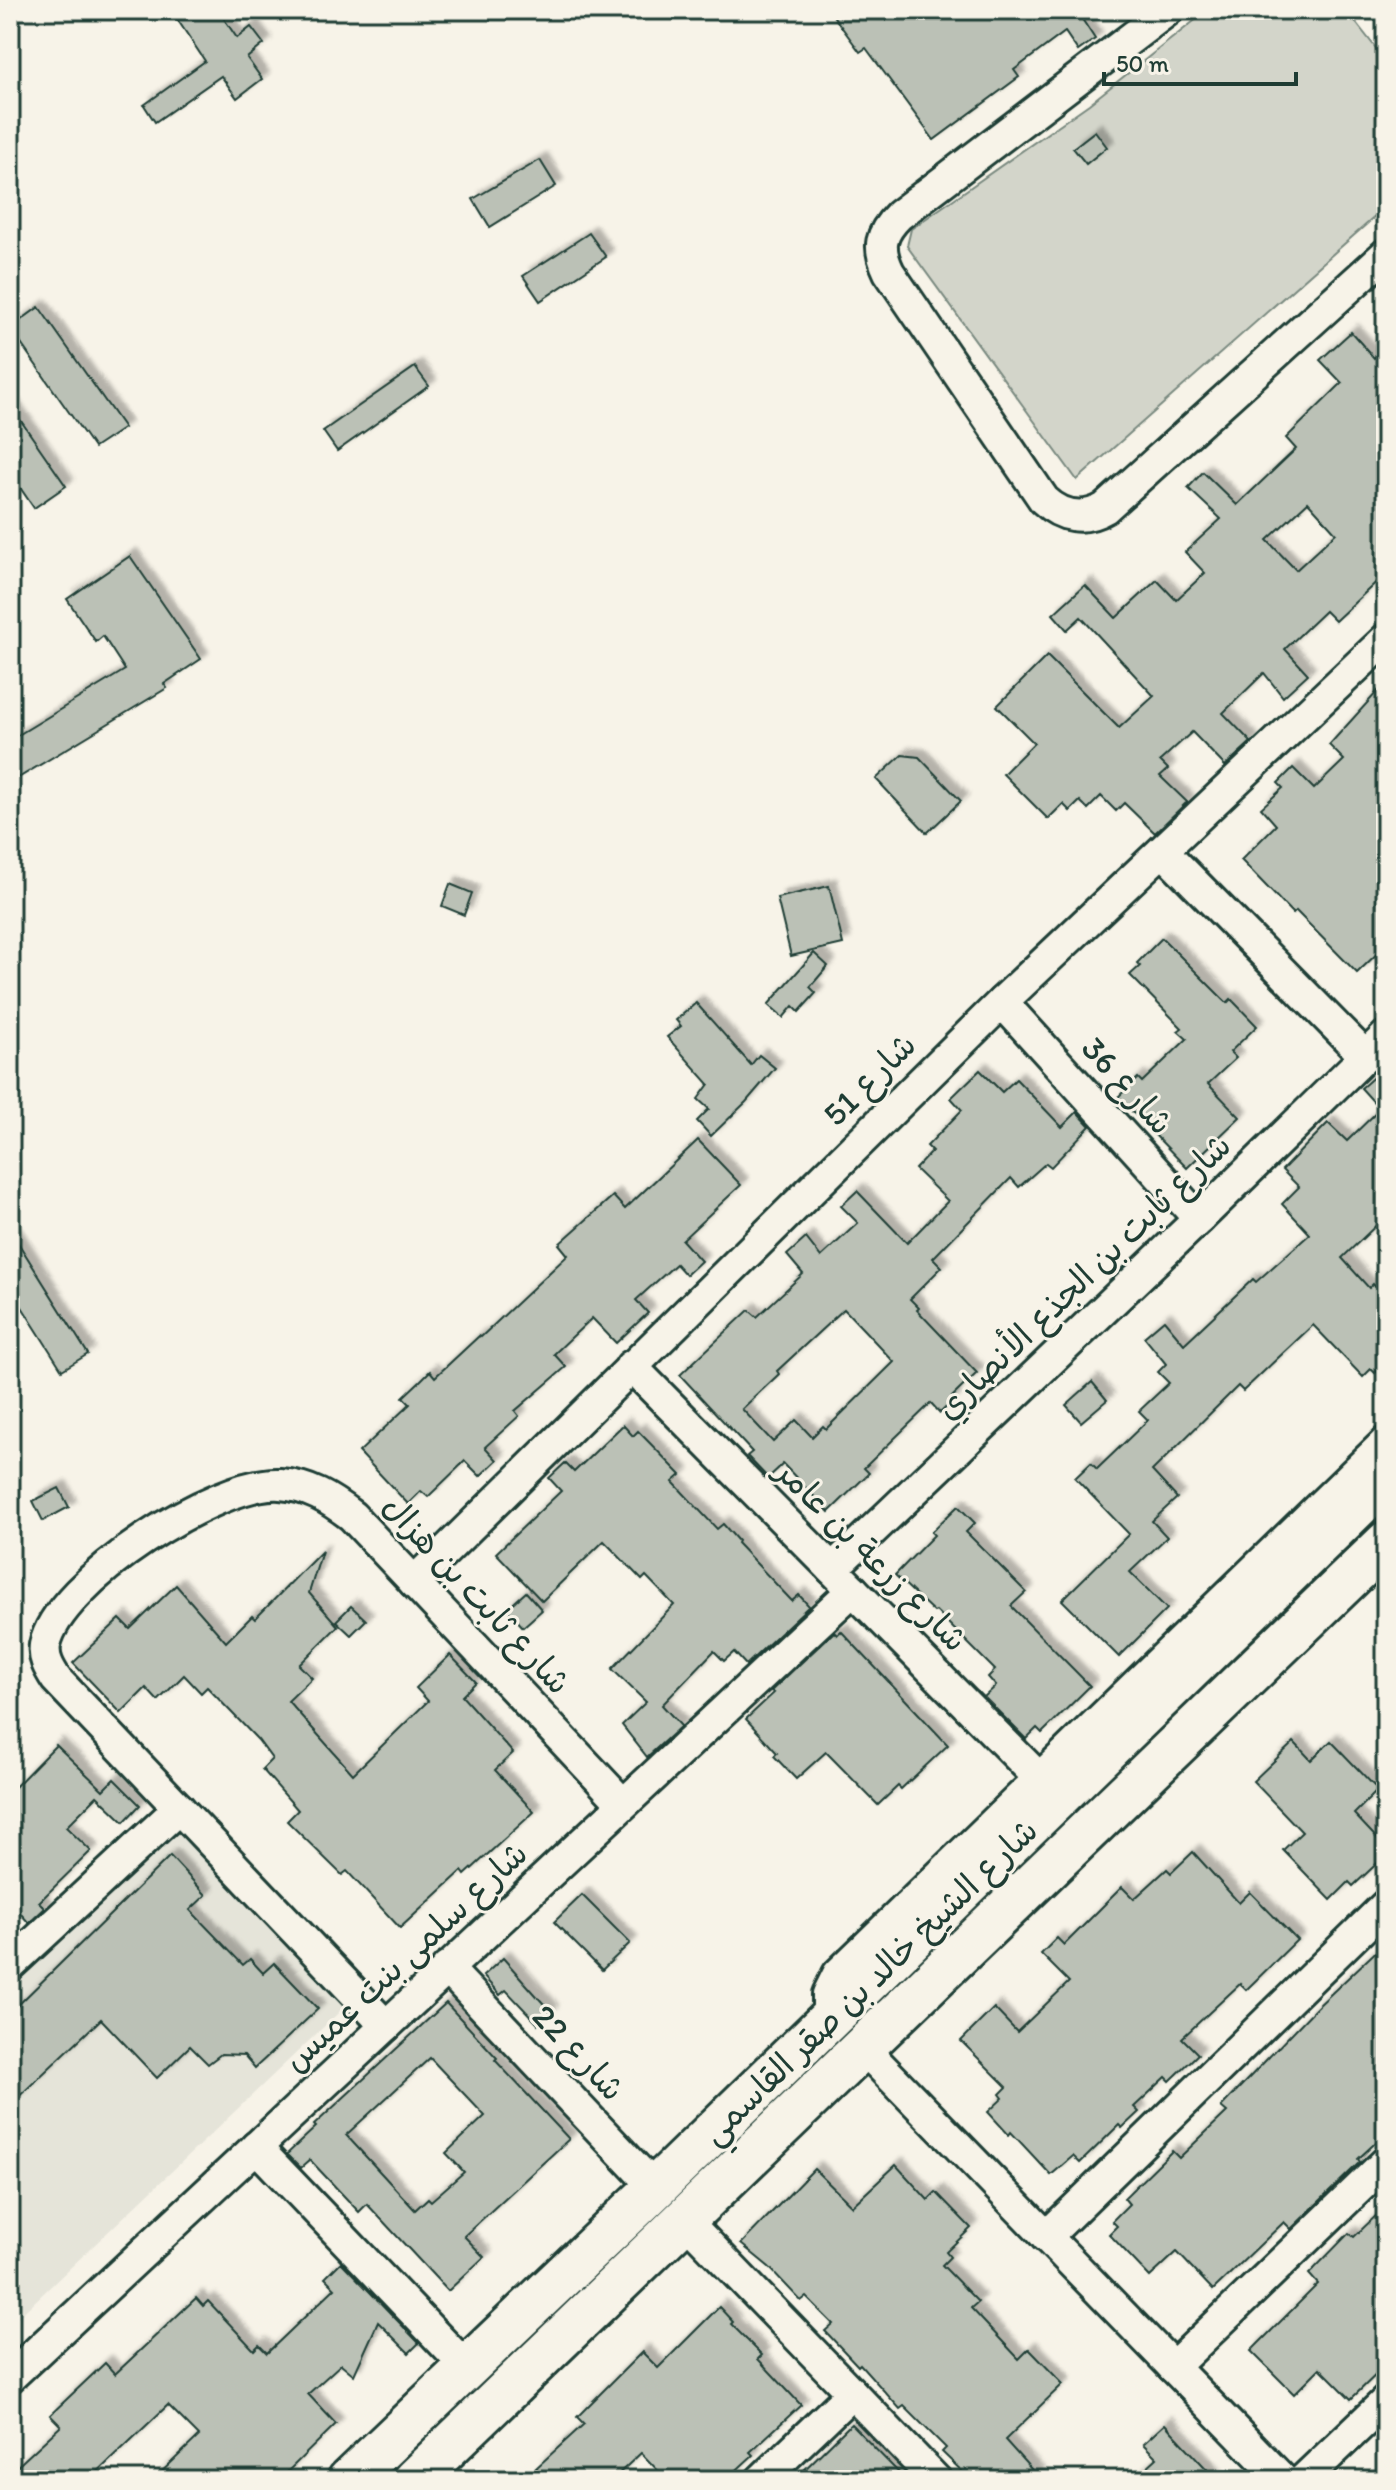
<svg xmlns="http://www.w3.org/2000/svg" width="1396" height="2490" font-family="Itim,'Playpen Sans Arabic',sans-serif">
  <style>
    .built { fill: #e5e4d9 }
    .green { fill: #d3d5ca; stroke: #79897f; stroke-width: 2 }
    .building { fill: #bbc1b6; stroke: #1f3d34; stroke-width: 2; fill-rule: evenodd; filter: url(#shadow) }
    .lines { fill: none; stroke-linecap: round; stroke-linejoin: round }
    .street-casing { stroke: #1f3d34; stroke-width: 36 }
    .secondary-casing { stroke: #1f3d34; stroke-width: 48 }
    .street { stroke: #f7f3e8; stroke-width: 30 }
    .secondary { stroke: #f7f3e8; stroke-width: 42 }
    .labels { text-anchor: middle; stroke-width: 6; stroke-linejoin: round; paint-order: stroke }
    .street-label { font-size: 34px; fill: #1f3d34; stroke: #f7f3e8 }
  </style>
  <defs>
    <filter id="shadow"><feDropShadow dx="7" dy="-7" stdDeviation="2" flood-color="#0004"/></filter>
  </defs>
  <rect width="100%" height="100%" fill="#f7f3e8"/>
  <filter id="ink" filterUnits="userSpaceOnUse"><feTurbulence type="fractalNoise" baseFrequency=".0125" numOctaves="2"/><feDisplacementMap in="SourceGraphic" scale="16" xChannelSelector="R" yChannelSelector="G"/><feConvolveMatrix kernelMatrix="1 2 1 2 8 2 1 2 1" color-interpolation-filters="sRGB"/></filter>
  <g filter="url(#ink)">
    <polygon class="built" points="177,1822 353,1999 10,2325 10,1991"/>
    <polygon class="green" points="1208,10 1346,10 1386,61 1386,207 1077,480 907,246 911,229 1089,104"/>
    <g class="building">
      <polygon points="171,10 218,10 237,38 251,27 264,44 247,58 262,79 237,98 221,76 155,122 144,105 205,61"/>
      <polygon points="829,10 1095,10 1082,19 1095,39 1078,51 1065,32 1014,70 1019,77 934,140 866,48 860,52"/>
      <polygon points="1095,131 1107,147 1086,164 1073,148"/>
      <polygon points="540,160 556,186 490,227 473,199"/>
      <polygon points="589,233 606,257 540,301 523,276"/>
      <polygon points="39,307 124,428 94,448 10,328"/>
      <path d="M1351 332 1374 358 1386 346V573L1335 621 1325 611 1285 649 1308 674 1283 697 1264 673 1223 713 1251 742 1225 766 1192 732 1160 761 1168 769 1160 776 1187 802 1155 833 1124 803 1116 811 1101 796 1088 809 1080 801 1070 811 1063 804 1048 819 1003 774 1034 743 997 706 1047 656 1119 728 1154 696 1081 617 1067 630 1053 614 1085 585 1116 618 1157 580 1176 600 1205 573 1185 552 1221 519 1188 488 1203 472 1237 505 1296 449 1286 438 1342 383 1320 360ZM1308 502 1336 533 1296 570 1267 540Z"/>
      <polygon points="415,367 429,386 337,451 323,431"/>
      <polygon points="10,405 66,486 34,508 10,473"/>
      <polygon points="130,556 201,659 164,684 167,688 10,783 10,740 125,670 103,636 96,642 67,599"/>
      <polygon points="1386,682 1386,945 1357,973 1296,911 1293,914 1241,860 1276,825 1261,808 1283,788 1278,783 1293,768 1314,789 1344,760 1329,745"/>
      <polygon points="902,755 919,757 961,801 927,833 876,779"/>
      <polygon points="450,884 472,893 464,915 442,906"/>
      <polygon points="829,886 843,944 791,956 777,898"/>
      <polygon points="1162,938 1227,1003 1231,999 1257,1026 1230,1052 1236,1058 1208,1084 1240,1117 1187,1168 1118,1097 1138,1078 1142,1082 1187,1039 1178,1031 1182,1028 1130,975 1140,966 1137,963"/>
      <polygon points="814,953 828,966 810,987 816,993 799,1012 793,1006 783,1018 768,1005"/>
      <polygon points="696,1003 751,1065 759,1055 775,1068 746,1102 711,1136 697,1121 709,1109 698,1099 709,1084 667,1037 681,1026 676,1020"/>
      <polygon points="1386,1066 1386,1216 1342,1258 1369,1288 1373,1284 1386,1298 1386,1362 1375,1373 1371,1369 1363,1377 1313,1325 1243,1391 1238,1386 1152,1471 1177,1498 1152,1521 1167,1537 1130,1572 1167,1609 1119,1657 1062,1600 1129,1534 1075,1478 1091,1463 1097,1469 1148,1420 1139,1411 1169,1383 1158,1372 1166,1364 1144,1337 1164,1320 1184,1344 1253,1279 1256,1282 1310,1234 1282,1204 1299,1187 1282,1170 1328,1123 1347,1141 1380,1109 1361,1088"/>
      <path d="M980 1070 1002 1092 1016 1079 1062 1127 1077 1112 1090 1126 1051 1167 1046 1163 1019 1187 1011 1178 933 1258 942 1267 910 1299 919 1308 917 1310 977 1373 952 1397 954 1400 940 1413 931 1403 864 1468 869 1473 829 1512 783 1464 768 1478 747 1456 752 1452 680 1375 749 1310 757 1317 803 1274 787 1255 806 1238 821 1257 858 1223 841 1206 857 1191 907 1243 948 1201 915 1169 932 1151 927 1146 962 1110 951 1098ZM844 1309 894 1362 826 1429 823 1426 812 1437 796 1420 773 1442 742 1409 779 1374 777 1371Z"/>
      <polygon points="698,1140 741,1185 682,1240 701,1261 686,1275 676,1264 636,1300 648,1313 616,1343 592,1318 554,1354 566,1367 515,1411 519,1416 485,1447 497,1460 480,1476 465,1461 428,1497 421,1491 408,1504 359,1452 410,1404 403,1397 420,1381 430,1371 435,1377 479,1336 481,1337 568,1255 559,1244 613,1196 625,1209"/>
      <polygon points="10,1230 88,1354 62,1370 10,1288"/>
      <polygon points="1092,1382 1107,1400 1081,1422 1066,1405"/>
      <polygon points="623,1425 633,1436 638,1431 681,1475 673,1482 717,1529 723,1524 738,1541 737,1543 792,1601 799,1595 809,1606 746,1665 734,1652 724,1661 714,1651 662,1705 681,1726 647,1757 622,1725 646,1702 612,1669 674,1605 646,1576 642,1580 604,1541 542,1601 496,1553 561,1491 549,1478 565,1463 574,1472"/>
      <polygon points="59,1488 69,1507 43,1521 33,1501"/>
      <polygon points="958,1506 975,1523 966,1532 1026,1592 1011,1606 1090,1686 1042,1733 1037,1728 1026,1739 984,1697 996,1686 988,1677 995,1670 936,1611 934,1612 895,1575 934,1535 931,1532"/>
      <polygon points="322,1551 309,1593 338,1626 299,1665 312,1678 288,1701 353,1774 428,1701 416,1688 450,1655 476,1682 462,1696 513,1753 495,1770 534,1812 465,1875 462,1871 400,1928 347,1871 342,1875 287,1821 298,1810 262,1769 272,1759 258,1740 207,1687 201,1693 184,1675 158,1701 146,1688 121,1713 73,1663 120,1619 130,1629 176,1585 226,1642 252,1616 255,1619"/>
      <polygon points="526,1592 542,1610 523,1627 507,1609"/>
      <polygon points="351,1606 366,1620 351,1635 336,1621"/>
      <polygon points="841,1631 948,1745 901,1789 898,1786 878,1805 826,1752 796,1779 774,1756 777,1753 746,1719 774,1693 771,1691 834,1632 837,1635"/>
      <polygon points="1331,1741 1378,1790 1354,1814 1386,1848 1386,1855 1353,1886 1349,1882 1331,1900 1283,1850 1302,1832 1253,1781 1294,1742 1311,1760"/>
      <polygon points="56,1745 103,1790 114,1779 140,1805 124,1822 97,1796 66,1827 91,1851 39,1902 45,1908 29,1923 10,1902 10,1792"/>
      <polygon points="1193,1852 1239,1903 1250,1892 1297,1940 1246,1990 1240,1984 1182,2038 1198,2054 1170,2081 1166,2077 1134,2107 1139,2112 1122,2128 1119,2125 1080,2163 1073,2156 1051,2175 1011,2132 1009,2135 988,2112 1003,2098 1000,2094 1007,2087 961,2041 994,2008 1017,2032 1069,1982 1041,1954 1057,1938 1064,1945 1122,1887 1134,1899 1167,1869 1171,1873"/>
      <polygon points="170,1856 206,1895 190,1910 243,1965 250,1959 263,1973 274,1963 318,2009 255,2068 244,2055 221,2054 208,2064 190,2046 157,2078 101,2019 10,2105 10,2013"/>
      <polygon points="582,1895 630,1943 602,1970 554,1922"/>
      <polygon points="1386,1942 1386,2133 1358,2159 1360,2162 1291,2229 1284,2222 1213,2290 1177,2252 1150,2277 1109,2234 1117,2226 1112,2221 1129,2204 1124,2198 1172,2151 1179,2158 1227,2112 1221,2107 1317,2007"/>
      <polygon points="503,1958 551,2012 538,2024 506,1990 500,1995 483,1976"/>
      <path d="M446 2003 497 2058 495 2060 569 2139 464 2236 484 2257 448 2291 367 2204 359 2212 310 2160 301 2168 287 2154 316 2127 314 2125ZM430 2058 485 2116 446 2153 464 2172 431 2201 428 2198 415 2210 346 2135Z"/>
      <polygon points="896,2165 928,2200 936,2192 971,2228 946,2252 950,2257 942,2265 978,2302 971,2308 1019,2359 1029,2349 1063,2384 1005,2440 1041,2480 971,2480 942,2452 946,2448 904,2406 900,2409 860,2364 858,2366 825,2331 833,2324 806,2297 801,2301 769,2267 741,2244 814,2169 852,2206"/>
      <polygon points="1386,2206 1386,2365 1351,2399 1320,2368 1294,2394 1251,2351 1318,2284 1309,2274 1349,2233 1354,2237"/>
      <polygon points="341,2262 419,2343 409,2353 378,2322 354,2375 341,2364 308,2394 336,2424 279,2480 153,2480 199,2436 168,2405 89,2480 10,2480 10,2473 61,2426 50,2415 105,2363 115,2374 196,2298 203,2306 208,2301 254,2350 259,2345 267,2353 335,2288 325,2278"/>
      <polygon points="719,2307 733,2322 731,2324 762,2355 758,2359 801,2405 750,2452 753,2455 726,2480 667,2480 641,2453 612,2480 528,2480 538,2470 536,2468 584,2424 577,2417 642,2352 658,2368"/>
      <polygon points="851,2424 906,2480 794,2480"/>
      <polygon points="1165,2424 1174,2434 1217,2480 1133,2480 1157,2458 1143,2444"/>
    </g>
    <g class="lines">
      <defs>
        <g id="street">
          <path d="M1168 10 899 215C880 234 877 247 889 272L1044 500C1062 517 1083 521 1105 508L1386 254"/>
          <polyline points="1163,851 1365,1056"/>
          <polyline points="1002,1002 1199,1219"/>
          <polyline points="631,1366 1054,1793"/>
          <polyline points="832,1569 1199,1219 1386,1036"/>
          <polyline points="414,1582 1002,1002 1386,639"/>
          <polyline points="10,1965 179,1808"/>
          <polyline points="447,1968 655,2188"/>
          <polyline points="828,2021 828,1994 838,1974 1386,1442"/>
          <path d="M386 2026 56 1679C49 1668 43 1658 45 1645 57 1582 218 1480 280 1484 309 1486 330 1499 352 1516L623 1804"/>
          <polyline points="863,2048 1283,2480"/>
          <polyline points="256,2147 467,2368"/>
          <polyline points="685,2220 936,2480"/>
          <polyline points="1046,2237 1386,1905"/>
          <polyline points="1173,2367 1386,2162"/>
          <polyline points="10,2377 853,1590"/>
          <polyline points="761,2480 852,2393"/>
          <polyline points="1303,2480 1386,2401"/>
        </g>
        <g id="secondary">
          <polyline points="349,2480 647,2196 1386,1479"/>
          <polyline points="414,2480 1386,1543"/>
        </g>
      </defs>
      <use href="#street" class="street-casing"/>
      <use href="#secondary" class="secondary-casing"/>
      <use href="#street" class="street"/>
      <use href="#secondary" class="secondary"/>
    </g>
  </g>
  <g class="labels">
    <g class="street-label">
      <text transform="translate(869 1079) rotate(-45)" y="12">شارع 51</text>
      <text transform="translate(1128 1085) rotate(48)" y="12">شارع 36</text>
      <text transform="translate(1083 1276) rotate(-44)" y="12">شارع ثابت بن الجذع الأنصاري</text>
      <text transform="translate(872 1555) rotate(45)" y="12">شارع زرعة بن عامر</text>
      <text transform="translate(477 1594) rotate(47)" y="12">شارع ثابت بن هزال</text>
      <text transform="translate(405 1956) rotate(-43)" y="12">شارع سلمى بنت عميس</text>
      <text transform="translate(869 1981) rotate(-44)" y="12">شارع الشيخ خالد بن صقر القاسمي</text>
      <text transform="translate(579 2052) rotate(47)" y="12">شارع 22</text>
    </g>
  </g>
  <rect width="1396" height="2490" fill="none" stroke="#f7f3e8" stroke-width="40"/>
  <rect x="20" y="20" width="1356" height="2450" fill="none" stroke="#1f3d34" stroke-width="3" filter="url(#ink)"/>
  <path d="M1104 72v12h192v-12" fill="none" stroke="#1f3d34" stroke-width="4"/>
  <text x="1116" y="72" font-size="24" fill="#1f3d34" stroke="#f7f3e8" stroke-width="6" paint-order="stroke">50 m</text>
</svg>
